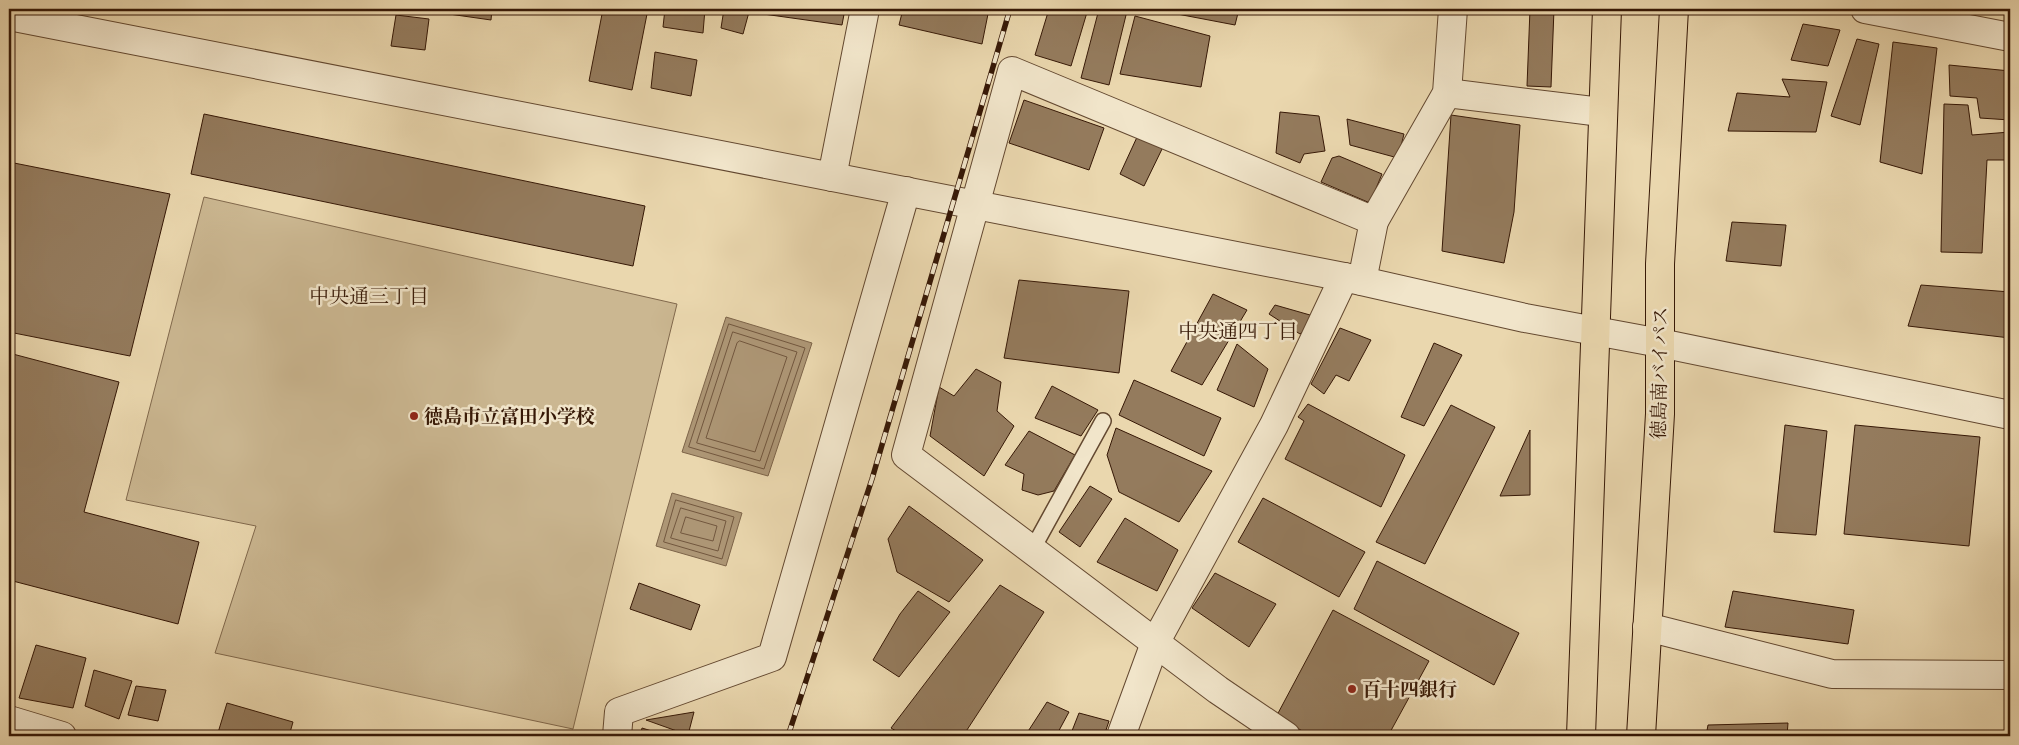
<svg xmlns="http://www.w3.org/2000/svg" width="2019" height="745" font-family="Alegreya,'Noto Serif JP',serif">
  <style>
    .green { fill: #cbb791; stroke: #80684c }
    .water { fill: #ad9675; stroke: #7d6449 }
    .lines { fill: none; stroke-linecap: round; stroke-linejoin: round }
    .shore { stroke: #72573e; stroke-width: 1 }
    .building { fill: #947b5d; stroke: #361806 }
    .service-casing { stroke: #634830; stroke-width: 18 }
    .minor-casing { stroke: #634830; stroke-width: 30 }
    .tertiary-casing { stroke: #634830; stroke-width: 30 }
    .trunk-casing { stroke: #361806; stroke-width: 30 }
    .service { stroke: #f1e5ca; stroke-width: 15 }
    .minor { stroke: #f1e5ca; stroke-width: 28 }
    .tertiary { stroke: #f1e5ca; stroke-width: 28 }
    .trunk { stroke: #ead7ae; stroke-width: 28 }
    .rail-casing { stroke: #361806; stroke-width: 5.5 }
    .rail { stroke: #f1e5ca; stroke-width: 4; stroke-dasharray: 11; stroke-linecap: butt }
    .poi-dot { fill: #8f2418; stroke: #f1e5ca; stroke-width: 2 }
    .labels { text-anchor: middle; stroke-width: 5; stroke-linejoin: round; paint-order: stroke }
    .street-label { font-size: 19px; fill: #361806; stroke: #f1e5ca }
    .poi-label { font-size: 19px; font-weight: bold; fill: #361806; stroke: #f1e5ca; text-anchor: start }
    .neighbourhood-label { font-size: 20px; fill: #361806; stroke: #f1e5ca }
  </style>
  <rect width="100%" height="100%" fill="#ead7ae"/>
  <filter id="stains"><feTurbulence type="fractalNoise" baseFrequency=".004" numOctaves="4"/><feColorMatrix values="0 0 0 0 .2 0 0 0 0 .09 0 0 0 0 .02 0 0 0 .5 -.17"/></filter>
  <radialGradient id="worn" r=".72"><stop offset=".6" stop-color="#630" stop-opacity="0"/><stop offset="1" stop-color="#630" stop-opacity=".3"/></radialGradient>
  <polygon class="green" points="204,197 677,304 573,729 215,653 256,526 126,500"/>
  <g class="water">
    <polygon points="726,317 812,343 768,476 682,452"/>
    <polygon points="672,493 742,513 726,566 656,546"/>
  </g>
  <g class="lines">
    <g class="shore">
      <polygon points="729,324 805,348 764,469 689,447"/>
      <polygon points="733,332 797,352 760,461 697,443"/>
      <polygon points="740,341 787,357 755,452 706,438 737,343"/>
      <polygon points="676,500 734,517 722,559 664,542"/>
      <polygon points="681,508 726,521 718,551 671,538"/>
      <polygon points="686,517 717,526 713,541 681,533"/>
    </g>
  </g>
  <g class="building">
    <polygon points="443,9 492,9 491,20 442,13"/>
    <polygon points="603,9 648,9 632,90 589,81"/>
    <polygon points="665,9 705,9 703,33 663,27"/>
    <polygon points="724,9 845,9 842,25 749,12 743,34 721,28"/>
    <polygon points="903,9 989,9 982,44 899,25"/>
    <polygon points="1049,9 1088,9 1071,66 1035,55"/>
    <polygon points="1099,9 1127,11 1109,85 1081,78"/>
    <polygon points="1151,9 1239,9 1235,25"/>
    <polygon points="1530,9 1554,9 1551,87 1527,86"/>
    <polygon points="396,15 429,19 425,50 391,46"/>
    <polygon points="1135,16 1210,36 1201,87 1120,74"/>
    <polygon points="1803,24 1840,30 1828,66 1791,60"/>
    <polygon points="1857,39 1879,44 1860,125 1831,116"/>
    <polygon points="1893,42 1937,48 1922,174 1880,162"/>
    <polygon points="655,52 697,60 691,96 651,88"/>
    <polygon points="1949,65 2010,71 2010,120 1980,118 1977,98 1950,96"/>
    <polygon points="1782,79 1827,82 1816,132 1728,131 1737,93 1790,97"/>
    <polygon points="1024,100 1104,128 1089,170 1009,143"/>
    <polygon points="1944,104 1968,105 1972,135 2010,132 2010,160 1987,160 1982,253 1941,252"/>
    <polygon points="1280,112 1319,116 1325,151 1304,154 1300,163 1276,153"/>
    <polygon points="204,114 645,206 633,266 191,174"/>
    <polygon points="1451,115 1520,125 1514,212 1504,263 1442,251"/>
    <polygon points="1347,119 1404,134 1398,158 1350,145"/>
    <polygon points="1138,135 1163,147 1144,186 1120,174"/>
    <polygon points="1339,156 1382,174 1370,203 1321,182 1332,158"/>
    <polygon points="9,162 170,194 130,356 9,332"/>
    <polygon points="1732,222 1786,225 1781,266 1726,261"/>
    <polygon points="1019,280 1129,291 1119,373 1004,358"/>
    <polygon points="1921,285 2010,292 2010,338 1908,326"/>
    <polygon points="1213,294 1247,310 1202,385 1171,371"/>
    <polygon points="1275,305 1317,317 1300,334 1269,314"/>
    <polygon points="1340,328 1371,340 1349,381 1336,375 1324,394 1311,384"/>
    <polygon points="1434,343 1462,355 1424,426 1401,417"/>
    <polygon points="1237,344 1268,369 1254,407 1217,390"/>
    <polygon points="9,353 119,382 84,512 199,542 178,624 9,580"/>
    <polygon points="976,369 1001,382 997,411 1014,426 984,476 930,436 939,387 954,396"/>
    <polygon points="1134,380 1221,418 1204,456 1119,415"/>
    <polygon points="1052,386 1098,410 1081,436 1035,418"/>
    <polygon points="1308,404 1405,455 1381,507 1285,459 1304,421 1298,417"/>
    <polygon points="1451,405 1495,427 1425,564 1376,542"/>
    <polygon points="1785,425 1827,431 1816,535 1774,532"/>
    <polygon points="1855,425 1980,437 1969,546 1844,534"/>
    <polygon points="1116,428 1212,471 1179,522 1119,492 1107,455"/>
    <polygon points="1530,430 1530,495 1500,496"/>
    <polygon points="1029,431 1075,455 1054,491 1038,495 1022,490 1024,474 1005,465"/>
    <polygon points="1090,486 1112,499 1080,547 1059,532"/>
    <polygon points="1263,498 1365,552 1339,597 1238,542"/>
    <polygon points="909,506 983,560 949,602 897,572 888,539"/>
    <polygon points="1125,518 1178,550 1157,591 1097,562"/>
    <polygon points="1377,561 1519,633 1494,685 1354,609"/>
    <polygon points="1215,573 1276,604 1249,647 1192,608"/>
    <polygon points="639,583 700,605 691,630 630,609"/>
    <polygon points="1000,585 1044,612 963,736 904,736 891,728"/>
    <polygon points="918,591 950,612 899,677 873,660 900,614"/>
    <polygon points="1733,591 1854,610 1848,644 1725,627"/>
    <polygon points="1333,610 1429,661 1388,736 1312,736 1276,717"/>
    <polygon points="36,645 86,658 73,708 19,698"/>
    <polygon points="94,670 132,681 119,719 85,706"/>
    <polygon points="136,686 166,690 158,721 128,715"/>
    <polygon points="1047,702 1069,712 1056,736 1025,736"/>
    <polygon points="227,703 293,722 289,736 217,736"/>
    <polygon points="694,712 688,735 646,720"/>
    <polygon points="1079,713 1109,721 1104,736 1070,736"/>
    <polygon points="1788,723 1787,736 1706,736 1708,725"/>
    <polygon points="642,728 668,736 640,736"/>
  </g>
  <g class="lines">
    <defs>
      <polyline id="service" points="1032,550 1103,421"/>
      <g id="minor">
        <polyline points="1865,9 2010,37"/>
        <polyline points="1447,93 1601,112"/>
        <polyline points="832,177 865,9"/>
        <polyline points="1374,221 1447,93 1453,9"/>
        <polyline points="1647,627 1832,674 2010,675"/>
        <polyline points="9,720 62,736"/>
        <polyline points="617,736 619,712 772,657 906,191"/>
        <polyline points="1121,736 1155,643 1274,425 1344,277"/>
        <polyline points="1286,736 1218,690 906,455 1012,71 1374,221 1362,281"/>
      </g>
      <polyline id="tertiary" points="9,16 1344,277 1525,318 1660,343 2010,415"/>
      <g id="trunk">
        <polyline points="1581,736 1607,9"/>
        <polyline points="1641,736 1660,414 1660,264 1674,9"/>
      </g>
    </defs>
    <use href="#service" class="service-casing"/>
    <use href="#minor" class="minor-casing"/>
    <use href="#tertiary" class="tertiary-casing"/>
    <use href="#trunk" class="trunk-casing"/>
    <use href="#service" class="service"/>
    <use href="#minor" class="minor"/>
    <use href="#tertiary" class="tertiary"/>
    <use href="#trunk" class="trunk"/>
    <defs>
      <polyline id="rail" points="788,736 872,479 1010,9"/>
    </defs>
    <use href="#rail" class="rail-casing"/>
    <use href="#rail" class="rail"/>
  </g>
  <g class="poi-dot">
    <circle cx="414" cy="416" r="5"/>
    <circle cx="1352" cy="689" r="5"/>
  </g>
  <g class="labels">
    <g class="street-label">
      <text transform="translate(1659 373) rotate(-89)" y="7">徳島南バイパス</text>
    </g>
    <g class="poi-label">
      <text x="424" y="423">徳島市立富田小学校</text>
      <text x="1362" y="696">百十四銀行</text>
    </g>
    <g class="neighbourhood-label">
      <text x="369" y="303">中央通三丁目</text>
      <text x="1238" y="338">中央通四丁目</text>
    </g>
  </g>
  <rect width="2019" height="745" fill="none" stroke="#ead7ae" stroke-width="30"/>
  <rect x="10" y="10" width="1999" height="725" fill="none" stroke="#361806" stroke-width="2.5"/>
  <rect x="15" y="15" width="1989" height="715" fill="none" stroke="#361806"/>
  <rect width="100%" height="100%" filter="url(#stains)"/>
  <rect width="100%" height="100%" fill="url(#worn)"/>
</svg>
